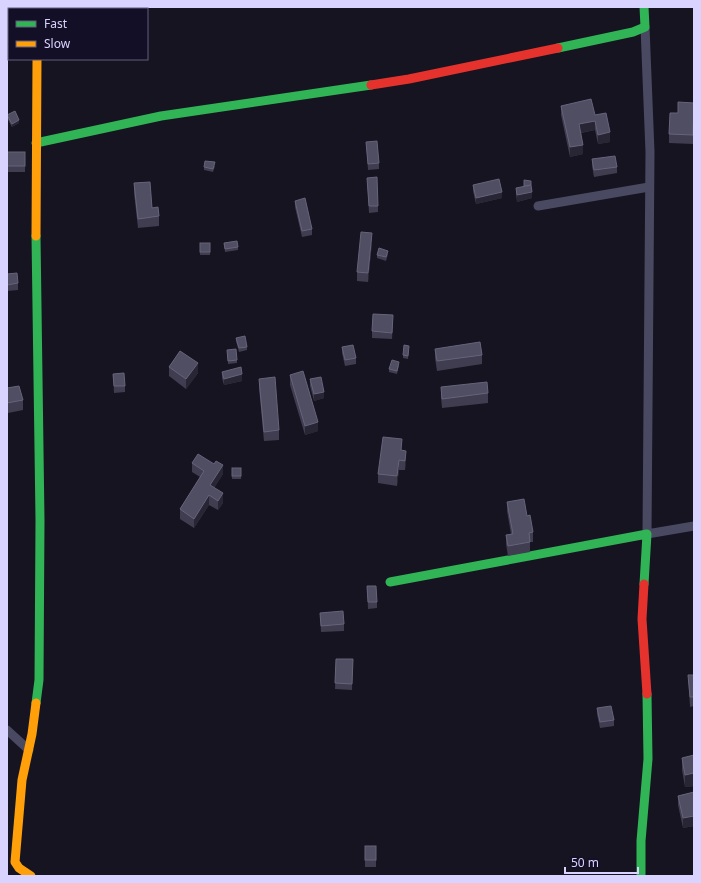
<svg xmlns="http://www.w3.org/2000/svg" width="701" height="883" font-family="'Noto Sans',sans-serif">
  <style>
    .lines { fill: none; stroke-linecap: round; stroke-linejoin: round }
    .street { stroke: #4a4962; stroke-width: 9 }
    .fast { stroke: #30b455; stroke-width: 9 }
    .slow { stroke: #ff9f0a; stroke-width: 9 }
    .jam { stroke: #e5322d; stroke-width: 9 }
    .wall { fill: #403d50 }
    .shaded-wall { fill: #282635 }
    .building { fill: #504e63; stroke: #66637b }
  </style>
  <rect width="100%" height="100%" fill="#161421"/>
  <g class="lines">
    <g class="street">
      <polyline points="38,9 38,7"/>
      <polyline points="645,27 650,152 647,534 694,526"/>
      <polyline points="538,206 649,187"/>
      <polyline points="7,730 29,750"/>
    </g>
    <g class="fast">
      <polyline points="558,48 633,32 645,27 644,7"/>
      <polyline points="36,143 161,116 371,85"/>
      <polyline points="390,582 647,534 644,584"/>
      <polyline points="36,703 39,680 40,520 36,236"/>
      <polyline points="641,876 641,841 648,759 647,694"/>
    </g>
    <g class="slow">
      <polyline points="36,236 37,59"/>
      <polyline points="31,876 19,868 15,862 22,780 32,734 36,703"/>
    </g>
    <g class="jam">
      <polyline points="371,85 409,79 558,48"/>
      <polyline points="644,584 642,619 647,694"/>
    </g>
  </g>
  <g class="wall">
    <rect x="576" y="7" width="37" height="1"/>
    <polygon points="7,13 9,13 9,28 7,29"/>
    <polygon points="694,103 693,144 669,143 669,134 678,113"/>
    <polygon points="561,106 595,115 610,142 598,144 595,130 581,133 583,154 570,157 561,115"/>
    <polygon points="7,115 19,123 12,127 7,118"/>
    <polygon points="366,142 379,163 379,169 368,170"/>
    <rect x="7" y="152" width="18" height="20"/>
    <polygon points="592,159 617,167 617,173 594,177 592,166"/>
    <polygon points="215,166 213,172 204,170 204,167"/>
    <polygon points="367,178 378,206 378,212 369,213"/>
    <polygon points="134,183 159,216 159,226 138,228 134,193"/>
    <polygon points="473,185 502,198 476,204 473,191"/>
    <polygon points="516,188 532,198 517,202 516,194"/>
    <polygon points="295,201 312,229 312,235 302,237 295,207"/>
    <rect x="200" y="243" width="10" height="12"/>
    <polygon points="224,243 238,247 238,250 225,252"/>
    <polygon points="372,243 368,282 357,281 357,272"/>
    <polygon points="388,254 386,261 377,258 377,255"/>
    <polygon points="7,274 18,283 18,290 7,291"/>
    <polygon points="393,321 392,339 372,338 372,331"/>
    <polygon points="236,338 247,347 247,350 239,352 236,341"/>
    <polygon points="342,347 356,358 356,364 345,366 342,353"/>
    <polygon points="409,349 408,359 403,358 403,355"/>
    <polygon points="435,349 482,355 482,364 437,371 435,358"/>
    <polygon points="227,350 237,360 237,363 228,364"/>
    <polygon points="399,365 397,374 389,372 389,369"/>
    <polygon points="169,367 198,373 186,389 169,376"/>
    <polygon points="222,372 242,381 224,385 222,378"/>
    <polygon points="113,374 125,386 125,392 114,393"/>
    <polygon points="290,375 318,431 305,435 290,385"/>
    <polygon points="259,379 279,430 279,440 264,441 259,388"/>
    <polygon points="310,379 324,398 314,401 310,386"/>
    <polygon points="441,387 488,393 488,403 442,408 441,397"/>
    <polygon points="7,388 23,400 23,410 8,413 8,424 7,424"/>
    <polygon points="402,450 406,460 405,470 399,470 397,486 378,483 378,474"/>
    <polygon points="192,463 214,464 223,474 214,488 223,503 218,510 209,505 194,528 180,519 180,509 200,477 192,472"/>
    <rect x="232" y="468" width="9" height="11"/>
    <polygon points="507,502 527,516 533,532 533,542 530,542 530,552 508,556 506,544 506,535 511,534 507,511"/>
    <polygon points="367,586 377,602 377,608 368,609"/>
    <polygon points="320,613 344,624 344,631 321,632"/>
    <polygon points="336,659 353,659 352,690 335,689"/>
    <polygon points="688,675 694,675 694,706 690,707"/>
    <polygon points="597,708 614,720 614,726 600,728 597,714"/>
    <polygon points="694,755 694,786 685,787 682,770 682,758"/>
    <polygon points="694,792 694,826 683,828 678,805 678,796"/>
    <rect x="365" y="846" width="11" height="21"/>
  </g>
  <g class="shaded-wall">
    <polygon points="19,120 19,123 12,127 12,124"/>
    <polygon points="595,121 595,130 579,133 579,124"/>
    <polygon points="610,132 610,142 598,144 598,135"/>
    <polygon points="583,145 583,154 570,157 570,147"/>
    <polygon points="502,192 502,198 476,204 476,198"/>
    <polygon points="532,192 532,198 517,202 517,195"/>
    <polygon points="372,233 372,243 368,282 368,273"/>
    <polygon points="198,363 198,373 186,389 186,379"/>
    <polygon points="242,374 242,381 224,385 224,379"/>
    <polygon points="324,392 324,398 314,401 314,394"/>
    <polygon points="8,414 8,424 7,424 7,415"/>
    <polygon points="318,422 318,431 305,435 305,426"/>
    <polygon points="406,451 406,460 405,470 405,461"/>
    <polygon points="399,460 399,470 397,486 397,476"/>
    <polygon points="223,465 223,474 210,494 210,485"/>
    <polygon points="223,493 223,503 218,510 218,501"/>
    <polygon points="209,495 209,505 194,528 194,519"/>
    <polygon points="694,773 694,786 685,787 685,775"/>
    <polygon points="694,816 694,826 683,828 683,818"/>
  </g>
  <g class="building">
    <rect x="7" y="13" width="2" height="9"/>
    <polygon points="591,99 595,115 606,113 610,132 598,135 595,121 579,124 583,145 570,147 561,106"/>
    <polygon points="678,102 694,103 693,135 669,134 670,113 678,113"/>
    <polygon points="15,111 19,120 12,124 7,115"/>
    <polygon points="377,141 379,163 368,164 366,142"/>
    <rect x="7" y="152" width="18" height="14"/>
    <polygon points="615,156 617,167 594,170 592,159"/>
    <polygon points="205,161 215,162 213,169 204,167"/>
    <polygon points="377,177 378,206 369,206 367,178"/>
    <polygon points="499,179 502,192 476,198 473,185"/>
    <polygon points="524,180 531,181 531,185 524,186"/>
    <polygon points="150,182 152,208 158,207 159,216 138,219 134,183"/>
    <polygon points="531,185 532,192 517,195 516,188"/>
    <polygon points="305,198 312,229 302,231 295,201"/>
    <polygon points="361,232 372,233 368,273 357,272"/>
    <polygon points="237,241 238,247 225,249 224,243"/>
    <rect x="200" y="243" width="10" height="9"/>
    <polygon points="379,248 388,251 386,257 377,255"/>
    <polygon points="17,273 18,283 7,285 7,274"/>
    <polygon points="373,314 393,315 392,333 372,331"/>
    <polygon points="245,336 247,347 239,348 236,338"/>
    <polygon points="480,342 482,355 437,361 435,349"/>
    <polygon points="353,345 356,358 345,360 342,347"/>
    <polygon points="404,345 409,346 408,356 403,355"/>
    <polygon points="236,349 237,360 228,361 227,350"/>
    <polygon points="180,351 198,363 186,379 169,367"/>
    <polygon points="392,360 399,362 397,371 389,369"/>
    <polygon points="241,367 242,374 224,379 222,372"/>
    <polygon points="303,371 318,422 305,426 290,375"/>
    <polygon points="124,373 125,386 114,386 113,374"/>
    <polygon points="275,377 279,430 264,432 259,379"/>
    <polygon points="321,377 324,392 314,394 310,379"/>
    <polygon points="487,382 488,393 442,399 441,387"/>
    <polygon points="19,386 23,400 7,403 7,388"/>
    <polygon points="383,437 402,439 401,450 406,451 405,461 399,460 397,476 378,474"/>
    <polygon points="198,454 214,464 216,461 223,465 210,485 223,493 218,501 209,495 194,519 180,509 204,471 192,463"/>
    <rect x="232" y="468" width="9" height="8"/>
    <polygon points="524,499 527,516 530,515 533,532 529,533 530,542 508,546 506,535 513,534 507,502"/>
    <polygon points="367,586 376,586 377,602 368,602"/>
    <polygon points="343,611 344,624 321,626 320,613"/>
    <polygon points="336,659 353,659 352,684 335,683"/>
    <polygon points="688,675 694,675 694,697 690,697"/>
    <polygon points="611,706 614,720 600,722 597,708"/>
    <polygon points="694,755 694,773 685,775 682,758"/>
    <polygon points="694,792 694,816 683,818 678,796"/>
    <rect x="365" y="846" width="11" height="14"/>
  </g>
  <rect width="701" height="883" fill="none" stroke="#d9d4ff" stroke-width="16"/>
  <rect x="8" y="8" width="140" height="52" fill="#130f26" stroke="#625e7d"/>
  <rect x="16" y="21" width="20" height="6" fill="#30b455" stroke="#625e7d"/>
  <text x="44" y="28" font-size="12" fill="#d9d4ff">Fast</text>
  <rect x="16" y="41" width="20" height="6" fill="#ff9f0a" stroke="#625e7d"/>
  <text x="44" y="48" font-size="12" fill="#d9d4ff">Slow</text>
  <path d="M565 867v6h73v-6" fill="none" stroke="#d9d4ff" stroke-width="2"/>
  <text x="571" y="867" font-size="12" fill="#d9d4ff" stroke="#130f26" stroke-width="3" paint-order="stroke">50 m</text>
</svg>
